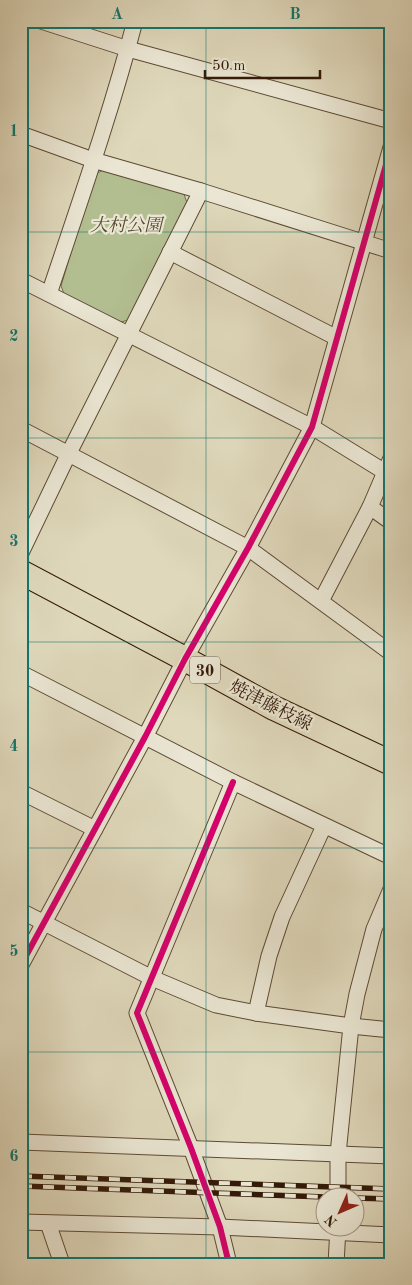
<svg xmlns="http://www.w3.org/2000/svg" width="412" height="1285" font-family="'Old Standard TT','Noto Serif JP',serif">
  <style>
    .green { fill: #b2be90; stroke: #726c4c }
    .lines { fill: none; stroke-linecap: round; stroke-linejoin: round }
    .street-casing { stroke: #5e4a35; stroke-width: 17 }
    .primary-casing { stroke: #331a08; stroke-width: 26 }
    .street { stroke: #eae6d3; stroke-width: 15 }
    .primary { stroke: #dfd8bb; stroke-width: 24 }
    .rail-casing { stroke: #331a08; stroke-width: 5.5 }
    .rail { stroke: #eae6d3; stroke-width: 4; stroke-dasharray: 11; stroke-linecap: butt }
    .cycleway-casing { stroke: #eae6d3; stroke-width: 9 }
    .cycleway { stroke: #d6006c; stroke-width: 6 }
    .grid { fill: none; stroke: #0f766e; stroke-width: 1; stroke-opacity: 0.55 }
    .labels { text-anchor: middle; stroke-width: 4.5; stroke-linejoin: round; paint-order: stroke }
    .shield { fill: #eae6d3; stroke: #6a5745; stroke-width: 1 }
    .shield-label { font-size: 16px; font-weight: bold; fill: #331a08 }
    .park-label { font-size: 18px; font-style: italic; fill: #594b31; stroke: #eae6d3 }
    .street-label { font-size: 18px; fill: #331a08; stroke: #eae6d3 }
    .neatline { fill: none; stroke: #0f766e; stroke-width: 2 }
    .grid-label { font-size: 16px; text-anchor: middle; font-weight: bold; fill: #0f766e }
  </style>
  <rect width="100%" height="100%" fill="#dfd8bb"/>
  <filter id="stains"><feTurbulence type="fractalNoise" baseFrequency=".004" numOctaves="4"/><feColorMatrix values="0 0 0 0 .2 0 0 0 0 .09 0 0 0 0 .02 0 0 0 .5 -.17"/></filter>
  <radialGradient id="worn" r=".72"><stop offset=".6" stop-color="#630" stop-opacity="0"/><stop offset="1" stop-color="#630" stop-opacity=".3"/></radialGradient>
  <polygon class="green" points="103,170 184,194 187,203 128,320 118,323 65,296 61,286 94,175"/>
  <g class="lines">
    <defs>
      <g id="street">
        <polyline points="41,21 128,49 391,121"/>
        <polyline points="21,134 93,160 201,191 391,251"/>
        <polyline points="170,252 337,338"/>
        <polyline points="21,280 312,427 385,472"/>
        <path d="M49 294C79 204 111 113 135 21"/>
        <polyline points="21,429 248,548 391,653"/>
        <polyline points="370,507 391,522"/>
        <polyline points="21,553 69,453 201,191"/>
        <polyline points="321,601 370,507 391,458"/>
        <polyline points="21,673 233,782 391,857"/>
        <polyline points="21,792 95,829"/>
        <polyline points="21,911 152,978 216,1005 256,1013 351,1026 391,1030"/>
        <polyline points="21,965 145,737 185,659 248,548 312,427 391,147"/>
        <polyline points="256,1013 269,956 282,917 324,826"/>
        <polyline points="21,1142 391,1156"/>
        <polyline points="338,1198 338,1154 351,1026 357,994 374,929 391,889"/>
        <polyline points="21,1222 220,1227 391,1235"/>
        <polyline points="48,1223 62,1264"/>
        <polyline points="229,1264 220,1227 191,1148 137,1013 233,782"/>
        <polyline points="336,1264 338,1228"/>
      </g>
      <polyline id="primary" points="21,572 185,659 274,708 391,763"/>
    </defs>
    <use href="#street" class="street-casing"/>
    <use href="#primary" class="primary-casing"/>
    <use href="#street" class="street"/>
    <use href="#primary" class="primary"/>
    <defs>
      <g id="rail">
        <polyline points="21,1176 391,1189"/>
        <polyline points="21,1186 354,1198"/>
        <polyline points="354,1198 391,1199"/>
      </g>
    </defs>
    <use href="#rail" class="rail-casing"/>
    <use href="#rail" class="rail"/>
    <defs>
      <g id="cycleway">
        <polyline points="21,965 145,737 185,659 248,548 312,427 391,147"/>
        <polyline points="229,1264 220,1227 191,1148 137,1013 233,782"/>
      </g>
    </defs>
    <use href="#cycleway" class="cycleway-casing"/>
    <use href="#cycleway" class="cycleway"/>
  </g>
  <path class="grid" d="M206 21V1264M21 232H391M21 438H391M21 642H391M21 848H391M21 1052H391"/>
  <g class="labels">
    <rect class="shield" x="190" y="656.5" width="30" height="27" rx="4"/>
    <g class="shield-label">
      <text x="205" y="676">30</text>
    </g>
    <g class="park-label">
      <text x="126" y="231">大村公園</text>
    </g>
    <g class="street-label">
      <text transform="translate(271 705) rotate(27)" y="6">焼津藤枝線</text>
    </g>
  </g>
  <rect width="412" height="1285" fill="none" stroke="#dfd8bb" stroke-width="55"/>
  <g transform="translate(340 1212) rotate(225)"><circle r="24" fill="#eae6d3" stroke="#a19482"/>
  <path d="M0-4L9 19L0 12L-9 19Z" fill="#8f2418"/>
  <text y="-8" font-size="14" font-weight="bold" text-anchor="middle" fill="#331a08">N</text>
  </g>
  <path d="M205 70v8h115v-8" fill="none" stroke="#331a08" stroke-width="2.5"/>
  <text x="212" y="70" font-size="15" fill="#331a08" stroke="#eae6d3" stroke-width="4" paint-order="stroke">50 m</text>
  <rect x="28" y="28" width="356" height="1230" class="neatline"/>
  <g class="grid-label">
    <text x="117" y="19">A</text>
    <text x="295" y="19">B</text>
    <text x="14" y="136">1</text>
    <text x="14" y="341">2</text>
    <text x="14" y="546">3</text>
    <text x="14" y="751">4</text>
    <text x="14" y="956">5</text>
    <text x="14" y="1161">6</text>
  </g>
  <rect width="100%" height="100%" filter="url(#stains)"/>
  <rect width="100%" height="100%" fill="url(#worn)"/>
</svg>
